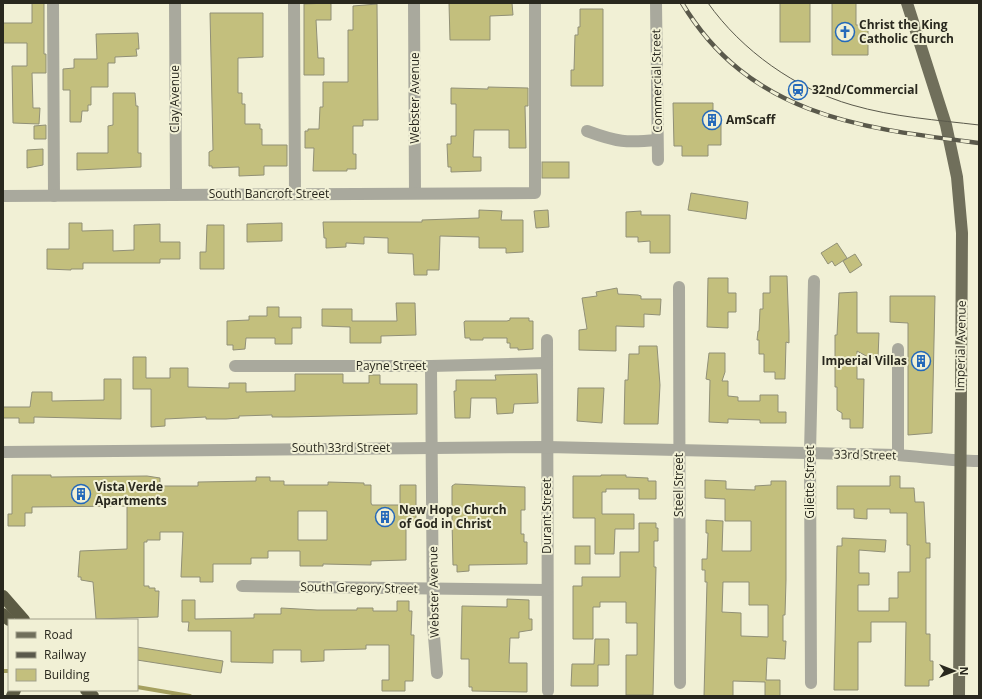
<svg xmlns="http://www.w3.org/2000/svg" width="982" height="699" font-family="'Open Sans',sans-serif">
  <style>
    .lines { fill: none; stroke-linecap: round; stroke-linejoin: round }
    .stream { stroke: #a5a05f; stroke-width: 4 }
    .building { fill: #c3bf7d; stroke: #919077; fill-rule: evenodd }
    .minor { stroke: #a9a99d; stroke-width: 12 }
    .major { stroke: #706f5b; stroke-width: 12 }
    .highway { stroke: #5c5b44; stroke-width: 12 }
    .tram { stroke: #5a594b; stroke-width: 1 }
    .rail-casing { stroke: #5a594b; stroke-width: 4.5 }
    .rail { stroke: #f1f0d5; stroke-width: 3; stroke-dasharray: 9; stroke-linecap: butt }
    .labels { text-anchor: middle; stroke-width: 4; stroke-linejoin: round; paint-order: stroke }
    .poi-label { font-size: 12px; font-weight: bold; fill: #29281e; stroke: #f1f0d5; text-anchor: start }
    .street-label { font-size: 12px; fill: #29281e; stroke: #f1f0d5 }
  </style>
  <rect width="100%" height="100%" fill="#f1f0d5"/>
  <g class="lines">
    <g class="stream">
      <polyline points="3,671 9,671"/>
      <polyline points="137,687 190,696"/>
    </g>
  </g>
  <g class="building">
    <polygon points="32,3 44,3 44,54 46,54 46,73 32,73 33,108 40,108 39,124 13,123 12,66 27,66 27,43 3,43 3,23 32,23"/>
    <polygon points="329,3 331,4 331,20 316,20 318,58 324,58 324,75 304,75 304,4"/>
    <polygon points="449,3 512,3 513,15 490,16 490,40 450,40"/>
    <rect x="780" y="3" width="30" height="39"/>
    <polygon points="832,3 856,3 856,25 868,25 868,55 832,55"/>
    <polygon points="377,4 378,120 363,120 363,126 353,126 353,154 356,154 356,169 347,169 347,171 313,171 314,148 305,148 305,131 308,131 308,129 319,129 320,107 323,107 323,82 348,82 348,30 353,30 353,6"/>
    <polygon points="580,9 603,9 603,86 571,86 571,70 574,70 575,35 578,35 578,27 580,27"/>
    <polygon points="210,13 263,13 263,57 238,58 238,93 242,93 242,104 245,104 245,124 260,124 260,129 262,129 262,145 287,145 287,166 264,166 264,175 239,176 239,167 212,168 212,166 209,166 209,152 213,150"/>
    <polygon points="138,33 139,49 136,49 137,56 115,57 115,63 108,63 108,87 91,87 91,105 88,105 88,111 82,111 81,122 70,122 70,90 63,90 63,69 74,68 74,59 97,59 96,34"/>
    <polygon points="488,87 528,88 528,106 525,106 526,148 509,148 509,130 474,130 473,157 481,157 481,171 451,172 451,167 448,167 447,144 451,144 451,136 456,136 456,104 451,104 451,88 488,89"/>
    <polygon points="113,93 135,93 136,106 138,106 138,153 141,153 141,167 77,170 77,153 108,153 108,126 113,125"/>
    <polygon points="673,103 713,103 713,120 721,120 721,145 708,145 708,156 682,156 682,146 674,146"/>
    <polygon points="46,125 46,139 34,139 34,126"/>
    <polygon points="43,149 43,165 27,168 27,150"/>
    <rect x="542" y="162" width="27" height="16"/>
    <polygon points="691,193 748,202 746,219 688,210"/>
    <polygon points="479,210 502,211 501,220 523,220 523,252 506,253 506,248 479,248 479,237 440,236 439,270 427,270 427,275 414,275 413,254 388,253 388,238 364,237 364,244 346,243 346,247 326,248 326,238 324,238 323,222 422,222 422,220 479,218"/>
    <polygon points="548,210 549,227 536,228 534,211"/>
    <polygon points="641,211 641,215 670,215 670,253 650,253 650,241 638,242 638,237 626,237 626,212"/>
    <polygon points="69,223 82,223 82,231 113,230 113,251 134,250 134,225 160,224 160,242 180,242 180,259 160,259 160,263 83,263 83,269 71,269 71,270 47,269 47,249 69,249"/>
    <polygon points="282,223 282,241 247,242 247,224"/>
    <polygon points="207,225 224,225 224,269 200,269 200,252 206,252"/>
    <polygon points="837,243 847,258 835,266 832,261 828,264 821,253"/>
    <polygon points="855,254 862,265 850,273 843,261"/>
    <polygon points="770,276 787,276 789,332 789,343 786,342 785,379 775,379 775,372 764,372 764,354 759,354 759,340 757,340 758,331 759,331 760,309 763,309 763,293 770,293"/>
    <polygon points="708,278 728,278 728,293 736,293 736,312 728,312 728,328 707,327"/>
    <polygon points="617,288 618,294 638,295 641,296 641,299 661,299 660,315 644,314 644,327 616,326 616,351 579,350 579,330 587,329 582,298 597,296 596,292"/>
    <polygon points="857,292 857,333 879,333 878,358 870,358 857,351 857,379 864,379 863,428 850,428 850,419 842,419 842,413 837,410 837,387 835,387 835,335 837,335 839,293"/>
    <polygon points="890,296 935,296 932,433 908,435 908,323 890,322"/>
    <polygon points="396,303 415,303 416,335 381,336 381,343 350,343 350,327 322,326 322,309 352,309 352,321 397,321"/>
    <polygon points="267,307 279,307 279,317 301,317 301,328 292,328 292,344 275,344 275,338 246,338 245,349 233,350 233,345 227,345 227,321 249,320 249,316 267,316"/>
    <polygon points="510,318 529,318 529,321 533,321 533,349 518,350 518,348 510,348 510,343 507,343 507,338 483,338 483,340 470,340 470,338 465,338 464,322 465,321 507,321 510,320"/>
    <polygon points="639,346 657,346 660,385 658,424 624,424 625,380 628,380 629,354 639,354"/>
    <polygon points="709,353 725,353 725,372 722,381 728,381 728,396 738,397 738,401 760,401 760,395 778,395 778,412 786,412 786,423 760,423 760,420 728,419 728,423 709,422 710,380 706,379"/>
    <polygon points="133,357 146,357 146,378 170,378 170,368 188,368 188,387 229,388 229,383 246,383 246,392 295,391 295,374 343,374 343,383 369,383 369,375 380,375 380,384 417,384 417,414 289,417 272,417 272,415 239,416 239,418 226,419 206,419 206,417 165,419 165,426 151,427 151,389 133,389"/>
    <polygon points="537,374 538,403 514,404 513,413 497,414 496,398 471,398 470,418 455,418 454,391 456,391 456,380 496,380 495,375"/>
    <polygon points="104,379 121,379 121,419 34,417 34,423 19,423 19,418 3,418 3,407 30,407 32,392 52,392 52,401 104,400"/>
    <polygon points="578,388 604,388 602,423 577,421"/>
    <path d="M12 475H51V477L147 476 160 478V486H198V482L256 481V477H270V481H284V485H328V482L364 483V485H371V503L372 505H400V485H416V522H411V525H406V560L371 561V565L323 564V566H300V551H268V558H251V564H213V582H200V577H181L183 532H160V540H147V542H144V586H149V588H155V591H159L158 617 96 619 93 582 81 580V577H78L80 551 127 549V506L32 507V513H25V526H8V514H12ZM298 511H327V540H298Z"/>
    <polygon points="601,475 626,475 626,477 648,478 648,481 656,481 656,499 639,499 639,489 606,489 606,492 602,492 602,514 634,514 634,529 615,529 614,554 595,554 595,518 573,518 573,476 601,476"/>
    <polygon points="890,476 900,476 900,488 914,488 915,502 924,502 926,543 930,543 930,558 926,558 926,634 930,634 930,661 933,661 933,680 929,680 929,686 905,686 906,622 871,622 871,642 858,642 858,690 834,690 837,546 842,546 842,538 886,540 885,552 859,550 859,573 869,573 869,585 858,585 858,611 889,611 889,598 898,598 898,572 910,572 910,545 907,545 907,513 890,513 890,509 867,509 867,519 854,518 854,509 837,509 837,486 890,486"/>
    <path d="M705 480 726 481V489L755 490V486L771 485V481H786V580L785 615H783V641H786L785 659 767 658 766 680H780V696H765V682L733 681V696H704L707 582H705V570H702V559H707L708 533H706V520L723 521 722 551H751V521H725V499L705 498ZM723 582H749V605H768V637L741 636V613L722 612Z"/>
    <polygon points="455,484 525,487 525,510 521,510 521,534 524,534 524,542 527,542 527,564 469,565 469,571 457,572 457,565 453,565 452,521 452,486"/>
    <polygon points="639,523 656,523 656,528 658,528 658,541 654,541 654,567 656,567 653,695 626,695 626,655 637,655 637,623 626,623 626,602 600,602 600,607 593,607 593,639 573,639 573,586 582,586 582,577 620,577 620,552 639,552"/>
    <rect x="575" y="546" width="15" height="18"/>
    <polygon points="507,599 529,600 529,619 532,619 532,630 519,632 519,638 510,638 509,663 527,663 527,692 472,691 472,687 469,687 469,659 461,659 462,606 507,607"/>
    <polygon points="182,600 195,600 195,619 254,618 254,614 281,614 281,608 317,610 357,610 357,608 373,608 373,611 397,611 397,601 409,601 409,611 412,611 411,635 414,635 413,681 405,681 405,691 382,691 382,680 389,680 389,645 366,645 366,649 324,650 324,661 301,662 301,650 273,650 273,663 231,662 231,631 188,631 189,622 182,622"/>
    <polygon points="595,639 609,639 609,665 598,665 598,686 571,686 572,664 594,664"/>
    <polygon points="137,647 223,661 221,673 137,660"/>
  </g>
  <g class="lines">
    <g class="minor">
      <polyline points="53,3 54,196"/>
      <polyline points="175,3 176,195"/>
      <polyline points="294,3 295,194"/>
      <polyline points="414,3 415,193"/>
      <polyline points="656,3 658,160"/>
      <path d="M587 131C617 142 626 143 657 140"/>
      <polyline points="3,196 535,193 535,3"/>
      <polyline points="679,287 680,683"/>
      <polyline points="547,340 548,691"/>
      <polyline points="898,349 898,455"/>
      <polyline points="235,366 431,366 547,363"/>
      <polyline points="431,366 433,624 437,673"/>
      <path d="M3 452 547 447 898 455C925 457 952 461 979 461"/>
      <polyline points="242,586 547,590"/>
      <polyline points="811,683 810,453 814,281"/>
    </g>
    <polyline class="major" points="907,3 946,125 957,177 962,233 959,696"/>
    <g class="highway">
      <polyline points="3,596 24,620"/>
      <polyline points="3,614 9,620"/>
      <polyline points="86,690 93,696"/>
      <polyline points="12,696 15,690"/>
    </g>
    <path class="tram" d="M708 3C742 51 796 89 852 105 893 117 937 120 979 125"/>
    <defs>
      <path id="rail" d="M682 3C750 116 860 128 979 143"/>
    </defs>
    <use href="#rail" class="rail-casing"/>
    <use href="#rail" class="rail"/>
  </g>
  <defs>
    <symbol id="church-ring" viewBox="-11 -11 22 22"><circle r="9.5" fill="#f1f0d5" stroke="#2469ba" stroke-width="1.5"/><path d="M-1.2-6h2.4v3.5h3.3v2.4h-3.3V6h-2.4V-.1h-3.3v-2.4h3.3Z" fill="#2469ba"/></symbol>
    <symbol id="station-ring" viewBox="-11 -11 22 22"><circle r="9.5" fill="#f1f0d5" stroke="#2469ba" stroke-width="1.5"/><path d="M-3-6H3Q5-6 5-4V2Q5 4 3 4L4.5 6H3L1.5 4h-3L-3 6H-4.5L-3 4Q-5 4-5 2V-4Q-5-6-3-6ZM-3.5-4v3h7v-3ZM-3.5 1v1.5H-2V1ZM2 1v1.5H3.5V1Z" fill="#2469ba"/></symbol>
    <symbol id="building-ring" viewBox="-11 -11 22 22"><circle r="9.5" fill="#f1f0d5" stroke="#2469ba" stroke-width="1.5"/><path d="M-4-6H4V6H1V3H-1V6H-4ZM-2.5-4.3h1.7v1.8h-1.7ZM.8-4.3h1.7v1.8H.8ZM-2.5-1h1.7V.8h-1.7ZM.8-1h1.7V.8H.8Z" fill="#2469ba"/></symbol>
  </defs>
  <g fill-rule="evenodd">
    <use href="#church-ring" x="834" y="21" width="22" height="22"/>
    <use href="#station-ring" x="787" y="79" width="22" height="22"/>
    <use href="#building-ring" x="701" y="109" width="22" height="22"/>
    <use href="#building-ring" x="910" y="350" width="22" height="22"/>
    <use href="#building-ring" x="70" y="483" width="22" height="22"/>
    <use href="#building-ring" x="374" y="506" width="22" height="22"/>
  </g>
  <g class="labels">
    <g class="poi-label">
      <text x="859" y="29">Christ the King<tspan x="859" dy="14">Catholic Church</tspan></text>
      <text x="812" y="94">32nd/Commercial</text>
      <text x="726" y="124">AmScaff</text>
      <text x="907" y="365" text-anchor="end">Imperial Villas</text>
      <text x="95" y="491">Vista Verde<tspan x="95" dy="14">Apartments</tspan></text>
      <text x="399" y="514">New Hope Church<tspan x="399" dy="14">of God in Christ</tspan></text>
    </g>
    <g class="street-label">
      <text transform="translate(657 81) rotate(-91)" y="4">Commercial Street</text>
      <text transform="translate(415 98) rotate(-90)" y="4">Webster Avenue</text>
      <text transform="translate(175 99) rotate(-90)" y="4">Clay Avenue</text>
      <text x="269" y="198">South Bancroft Street</text>
      <text transform="translate(961 346) rotate(-89)" y="4">Imperial Avenue</text>
      <text x="391" y="370">Payne Street</text>
      <text x="341" y="452">South 33rd Street</text>
      <text transform="translate(865 455) rotate(1)" y="4">33rd Street</text>
      <text transform="translate(810 482) rotate(-90)" y="4">Gilette Street</text>
      <text transform="translate(679 485) rotate(-90)" y="4">Steel Street</text>
      <text transform="translate(547 516) rotate(-90)" y="4">Durant Street</text>
      <text transform="translate(359 588) rotate(1)" y="4">South Gregory Street</text>
      <text transform="translate(434 592) rotate(-91)" y="4">Webster Avenue</text>
    </g>
  </g>
  <rect width="982" height="699" fill="none" stroke="#29281e" stroke-width="8"/>
  <rect x="8" y="619" width="130" height="72" fill="#f1f0d5" stroke="#a1a08c"/>
  <rect x="16" y="632" width="20" height="6" fill="#706f5b" stroke="#a1a08c"/>
  <text x="44" y="639" font-size="12" fill="#29281e">Road</text>
  <rect x="16" y="652" width="20" height="6" fill="#5a594b" stroke="#a1a08c"/>
  <text x="44" y="659" font-size="12" fill="#29281e">Railway</text>
  <rect x="16" y="669" width="20" height="12" fill="#c3bf7d" stroke="#a1a08c"/>
  <text x="44" y="679" font-size="12" fill="#29281e">Building</text>
  <g transform="translate(954 671) rotate(90)" stroke="#f1f0d5" stroke-width="3" paint-order="stroke">
  <path d="M0-3L7 15L0 10L-7 15Z" fill="#29281e"/>
  <text y="-6" font-size="11" font-weight="bold" text-anchor="middle" fill="#29281e">N</text>
  </g>
</svg>
